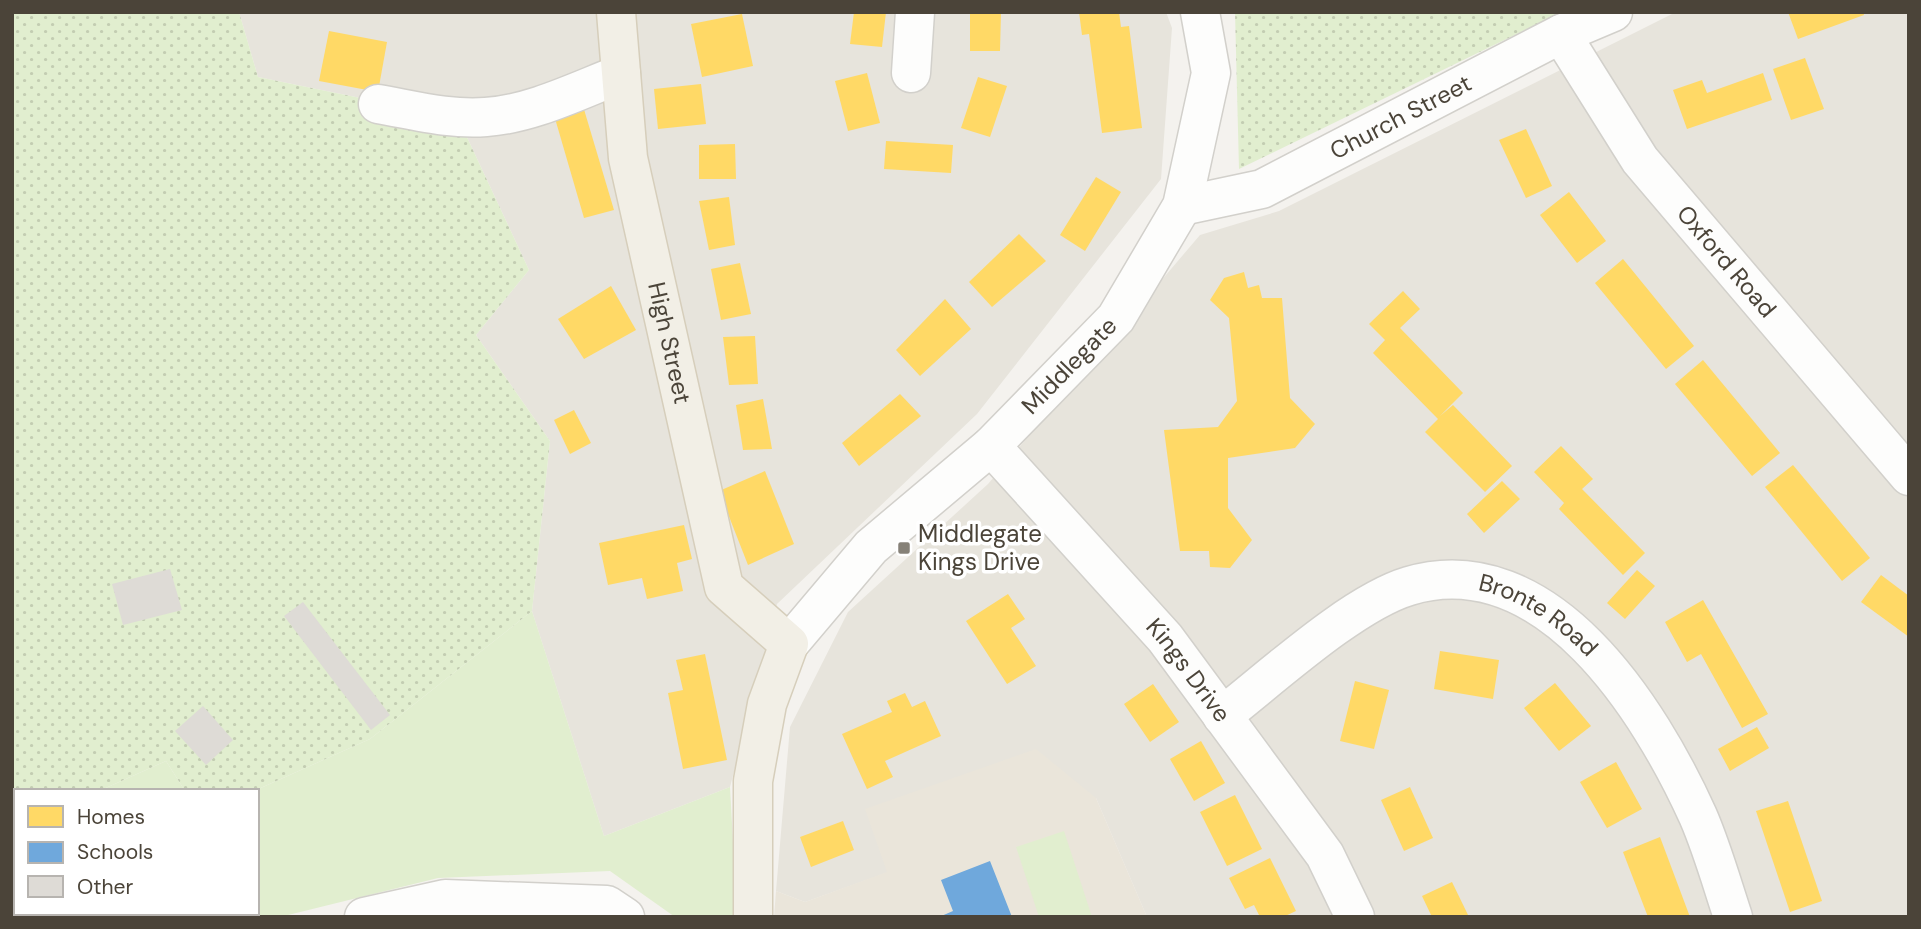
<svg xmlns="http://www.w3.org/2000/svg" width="1921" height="929" font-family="'DM Sans',sans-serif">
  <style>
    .residential { fill: #e7e4dc }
    .education { fill: #eae5da }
    .grass { fill: #e1eecf }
    .park { fill: url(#park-dots) }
    .homes { fill: #ffd966 }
    .schools { fill: #6fa8dc }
    .building { fill: #dedbd6 }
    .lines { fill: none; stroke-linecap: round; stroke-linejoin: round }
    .minor-casing { stroke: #d2d0cb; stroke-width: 41 }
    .major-casing { stroke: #d6cebb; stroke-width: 41 }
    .minor { stroke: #fdfdfc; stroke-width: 38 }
    .major { stroke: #f2efe6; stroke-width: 38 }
    .poi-dot { fill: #868178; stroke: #fff; stroke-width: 2.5 }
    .labels { text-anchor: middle; stroke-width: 7; stroke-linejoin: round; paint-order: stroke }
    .street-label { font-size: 24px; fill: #4b4439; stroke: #fff }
    .poi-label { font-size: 24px; fill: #4b4439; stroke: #fff; text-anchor: start }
  </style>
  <defs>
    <pattern id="park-dots" width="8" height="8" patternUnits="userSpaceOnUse" patternTransform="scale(1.75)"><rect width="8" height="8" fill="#e1eecf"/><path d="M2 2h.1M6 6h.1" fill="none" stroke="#c3cdb2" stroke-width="1.8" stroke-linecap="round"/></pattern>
  </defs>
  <rect width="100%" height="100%" fill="#f4f2ee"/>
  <g class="residential">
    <polygon points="239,12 1166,12 1172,28 1161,179 977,414 777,604 730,787 604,836 532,611 550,441 476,335 529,270 458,118 258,77"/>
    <polygon points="1676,12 1909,12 1909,917 1147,917 1096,798 805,902 776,891 790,727 848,612 988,484 1200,235 1279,211"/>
  </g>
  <polygon class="education" points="1036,749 1096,798 1147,917 774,917 776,891 805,902 887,872 865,809"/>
  <g class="grass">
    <polygon points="532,611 604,836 730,787 737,917 675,917 610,871 438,878 280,917 12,917 12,829 16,828 16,913 257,913 257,791 254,791 370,739"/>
    <polygon points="166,761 185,791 99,791"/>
    <polygon points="1064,831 1092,917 1039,917 1016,847"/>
  </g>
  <g class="park">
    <polygon points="12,12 239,12 258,77 458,118 529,270 476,335 550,441 532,611 370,739 254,791 185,791 166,761 99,791 16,791 16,828 12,829"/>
    <polygon points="1235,12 1562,12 1239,169"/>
  </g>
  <g class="homes">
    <polygon points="854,12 886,12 882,47 850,44"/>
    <polygon points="970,12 1001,12 1000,51 970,51"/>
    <polygon points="1079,12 1119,12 1121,27 1129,26 1142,128 1102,133 1089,34 1082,35"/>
    <polygon points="1788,12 1863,12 1864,15 1798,39"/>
    <polygon points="742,14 753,66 702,77 691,24"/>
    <polygon points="329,31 387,42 378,92 319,81"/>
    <polygon points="1805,58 1824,109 1791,120 1773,69"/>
    <polygon points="867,73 880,123 848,131 835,81"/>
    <polygon points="1763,73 1772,100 1687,129 1673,90 1702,80 1707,93"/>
    <polygon points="978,77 1007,86 990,137 961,128"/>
    <polygon points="701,84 706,124 658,129 654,89"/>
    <polygon points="583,106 614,210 584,218 554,115"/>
    <polygon points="1526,129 1552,186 1526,198 1499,140"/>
    <polygon points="886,141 953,145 951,173 884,169"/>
    <polygon points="735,144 736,179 699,179 699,145"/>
    <polygon points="1096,177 1121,192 1085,251 1060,235"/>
    <polygon points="1569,192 1606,241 1577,263 1540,215"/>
    <polygon points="729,197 735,245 709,250 699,201"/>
    <polygon points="1019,234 1046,261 992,307 969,282"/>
    <polygon points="1623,259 1694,346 1666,369 1595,283"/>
    <polygon points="740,263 751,314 721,320 711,269"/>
    <polygon points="1244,272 1248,288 1259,285 1262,298 1282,298 1290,398 1315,424 1295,448 1228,458 1228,508 1252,540 1230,568 1210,567 1209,551 1180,551 1164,430 1218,427 1237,401 1229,318 1210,300 1224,278"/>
    <polygon points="611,286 636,330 584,359 558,319"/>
    <polygon points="1403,291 1420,309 1400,328 1463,393 1440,416 1453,405 1512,466 1485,492 1425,432 1438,419 1373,353 1385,340 1369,324"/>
    <polygon points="945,299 971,329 920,376 896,350"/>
    <polygon points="755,336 758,384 729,385 723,337"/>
    <polygon points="1703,360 1780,453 1752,476 1675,384"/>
    <polygon points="900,394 921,416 859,466 842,443"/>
    <polygon points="763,399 772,449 743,450 736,405"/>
    <polygon points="574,410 591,443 570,454 554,420"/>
    <polygon points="1561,446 1593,479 1582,489 1645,553 1623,575 1559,509 1564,503 1534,472"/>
    <polygon points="1793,465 1870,558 1842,581 1765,487"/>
    <polygon points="765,471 794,544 748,565 719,491"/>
    <polygon points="1502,481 1520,499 1484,533 1467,514"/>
    <polygon points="684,525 692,559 677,563 683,591 647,599 642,578 608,585 599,543"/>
    <polygon points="1637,570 1655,586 1625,619 1607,603"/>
    <polygon points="1881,575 1909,596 1909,637 1861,602"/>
    <polygon points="1008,594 1025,619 1011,628 1036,666 1007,684 966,621"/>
    <polygon points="1703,600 1768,714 1742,728 1701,654 1687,662 1665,622"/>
    <polygon points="1440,651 1499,660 1493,699 1434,689"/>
    <polygon points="705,654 727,760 683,769 668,693 683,690 676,660"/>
    <polygon points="1355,681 1389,690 1374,749 1340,741"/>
    <polygon points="1555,683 1591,726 1559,751 1524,708"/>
    <polygon points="1153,684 1179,722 1150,742 1124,704"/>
    <polygon points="905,693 912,707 925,701 941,736 885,761 893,777 867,789 842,734 892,712 887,701"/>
    <polygon points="1757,727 1769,748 1730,771 1718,749"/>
    <polygon points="1201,741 1225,783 1194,801 1170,759"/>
    <polygon points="1616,762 1642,809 1607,828 1580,782"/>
    <polygon points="1410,787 1433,838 1404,851 1381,800"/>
    <polygon points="1235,795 1262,849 1227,866 1200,812"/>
    <polygon points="1788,801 1822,901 1790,912 1756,811"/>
    <polygon points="843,821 854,850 811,867 800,837"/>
    <polygon points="1660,837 1690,917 1648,917 1623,852"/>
    <polygon points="1270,858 1296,911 1283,917 1260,917 1254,905 1245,909 1229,878"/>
    <polygon points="1452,882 1469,917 1432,917 1422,896"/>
  </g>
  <polygon class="schools" points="990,861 1012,917 939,917 953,911 941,880"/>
  <g class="building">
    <polygon points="170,569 182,610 123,625 112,584"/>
    <polygon points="303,602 390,715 371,730 284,616"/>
    <polygon points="203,706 233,740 206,765 175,731"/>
  </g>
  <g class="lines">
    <defs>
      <g id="minor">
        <path id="s1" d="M1561 34 1640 160 1909 476"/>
        <polyline points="911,73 915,12"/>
        <path d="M378 104C413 110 450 120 486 117 532 114 579 90 621 74"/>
        <path id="s2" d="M1182 206 1262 189 1561 34 1613 12"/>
        <path id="s3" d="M991 446 1165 638 1325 855 1355 917"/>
        <path id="s4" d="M789 644 871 547 991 446 1116 318 1182 206 1211 73 1200 12"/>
        <path id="s5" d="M1222 716C1271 678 1352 603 1409 586 1547 545 1650 710 1698 816 1712 848 1722 884 1733 917"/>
        <polyline points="364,917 445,899 607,905 625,917"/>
      </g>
      <g id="major">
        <path id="s6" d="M616 12 628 158 724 587 789 644 767 704 753 781V917"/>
      </g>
    </defs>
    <use href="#minor" class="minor-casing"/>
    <use href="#major" class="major-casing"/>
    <use href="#minor" class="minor"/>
    <use href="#major" class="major"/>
  </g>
  <rect class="poi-dot" x="897" y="541" width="14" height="14" rx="3.5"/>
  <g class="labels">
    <g class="street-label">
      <text dy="8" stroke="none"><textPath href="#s2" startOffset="238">Church Street</textPath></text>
      <text dy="8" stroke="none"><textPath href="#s1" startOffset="282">Oxford Road</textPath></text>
      <text dy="8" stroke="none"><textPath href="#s6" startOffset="336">High Street</textPath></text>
      <text dy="8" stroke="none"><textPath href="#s4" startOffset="396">Middlegate</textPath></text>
      <text dy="8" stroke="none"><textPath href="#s5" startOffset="368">Bronte Road</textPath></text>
      <text dy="8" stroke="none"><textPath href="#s3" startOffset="299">Kings Drive</textPath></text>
    </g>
    <g class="poi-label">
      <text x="918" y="542">Middlegate<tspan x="918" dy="28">Kings Drive</tspan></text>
    </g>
  </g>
  <rect width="1921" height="929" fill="none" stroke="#4b4439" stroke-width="28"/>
  <rect x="14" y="789" width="245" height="126" fill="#ffffff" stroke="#b7b4b0" stroke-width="2"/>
  <rect x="28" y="806" width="35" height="21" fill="#ffd966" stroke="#b7b4b0" stroke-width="2"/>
  <text x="77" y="824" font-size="21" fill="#4b4439">Homes</text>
  <rect x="28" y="842" width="35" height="21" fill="#6fa8dc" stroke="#b7b4b0" stroke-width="2"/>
  <text x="77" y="859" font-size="21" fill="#4b4439">Schools</text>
  <rect x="28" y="876" width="35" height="21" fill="#dedbd6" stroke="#b7b4b0" stroke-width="2"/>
  <text x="77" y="894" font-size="21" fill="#4b4439">Other</text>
</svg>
